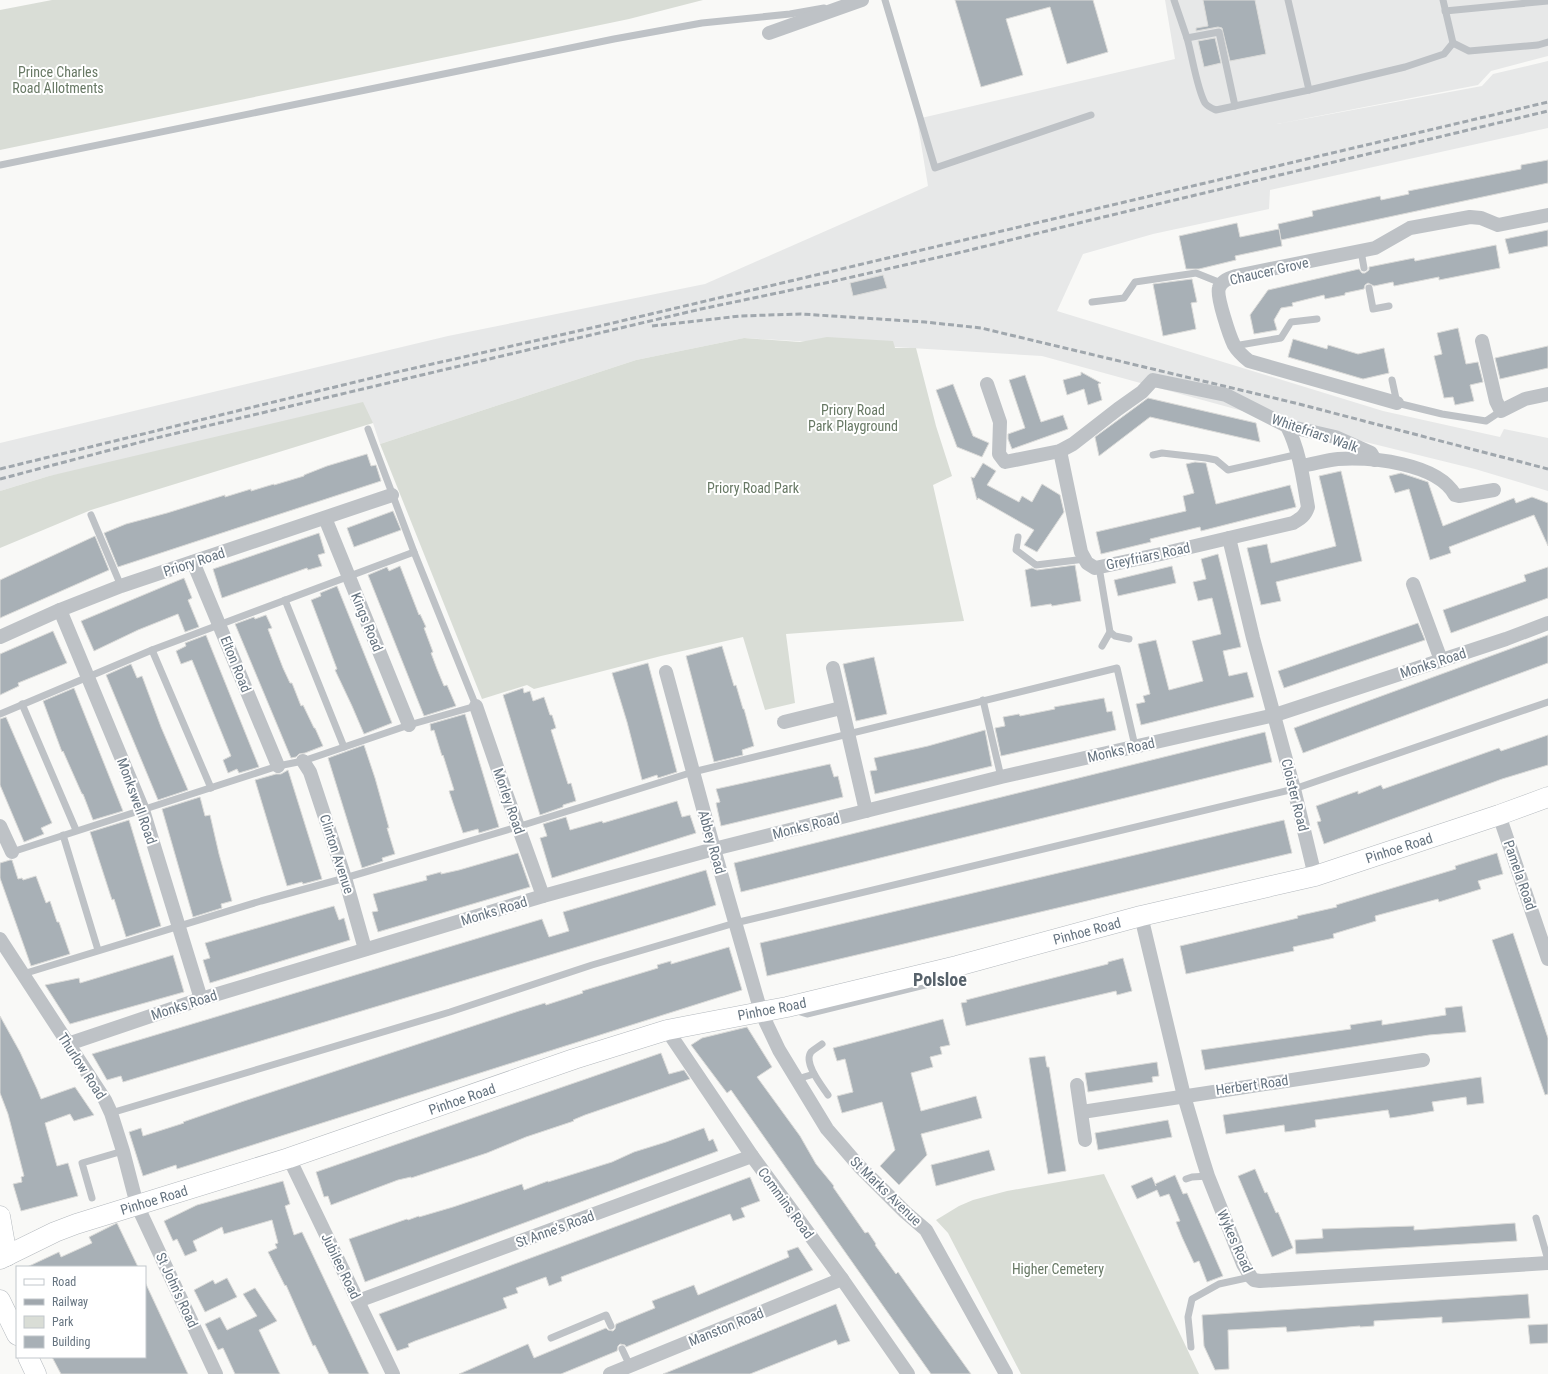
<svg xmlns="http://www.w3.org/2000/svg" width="1548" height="1374" font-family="'Roboto Condensed',sans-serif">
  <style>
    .built { fill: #e7e8e8 }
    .green { fill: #d9ddd6 }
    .building { fill: #a8b0b6; stroke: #dbdbd9 }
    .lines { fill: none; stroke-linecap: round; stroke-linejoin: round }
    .secondary-casing { stroke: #b3b8bd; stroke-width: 21 }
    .lane { stroke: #bec2c6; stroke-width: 7 }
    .street { stroke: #bec2c6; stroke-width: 14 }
    .secondary { stroke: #fff; stroke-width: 20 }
    .rail { stroke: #a0a7ad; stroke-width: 3; stroke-dasharray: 6 3; stroke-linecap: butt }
    .labels { text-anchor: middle; stroke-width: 4; stroke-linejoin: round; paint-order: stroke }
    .park-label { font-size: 14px; fill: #677864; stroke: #fff }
    .street-label { font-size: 14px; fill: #667480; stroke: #fff }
    .district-label { font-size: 18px; font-weight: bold; fill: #57626b; stroke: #fff }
  </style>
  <rect width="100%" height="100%" fill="#f9f9f7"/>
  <polygon class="built" points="1165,0 1548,0 1548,56 1491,71 1478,85 1277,124 1482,86 1493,74 1548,61 1548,128 1270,190 1269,209 1153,234 1083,254 1057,311 1383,411 1500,437 1504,429 1548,438 1548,491 1475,469 1268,418 1042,356 744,338 636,360 380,444 373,423 49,476 0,491 0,443 448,336 705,284 928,186 917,119 1175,59"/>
  <g class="green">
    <polygon points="52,0 703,0 629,19 0,150 0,10"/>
    <polygon points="827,337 893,341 895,348 916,348 936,426 952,476 933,485 964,621 786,634 795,703 765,710 743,637 661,656 534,689 527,685 482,699 380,444 636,360 744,338 800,342"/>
    <polygon points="363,402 373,423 91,510 0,548 0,491 49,476"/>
    <polygon points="1104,1174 1199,1374 1021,1374 948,1233 936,1220 959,1206 973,1200 1007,1191"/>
  </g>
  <g class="building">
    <polygon points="955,0 1093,0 1108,52 1067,64 1050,7 1006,19 1023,75 981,87"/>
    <polygon points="1203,0 1255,0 1266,54 1230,61 1222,28 1218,27 1196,31 1196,28 1208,26"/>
    <polygon points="1215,38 1221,63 1204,67 1198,41"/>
    <polygon points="1548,160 1548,183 1281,240 1278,224 1313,216 1312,211 1380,196 1381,200 1409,194 1408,191 1521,169 1521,165"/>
    <polygon points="1237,223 1240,237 1279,229 1282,246 1235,256 1236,260 1199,269 1186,269 1179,236"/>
    <polygon points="1548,230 1548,246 1509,254 1505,239"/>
    <polygon points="1496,245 1500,268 1439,280 1439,277 1394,286 1393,282 1374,286 1368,283 1365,285 1364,289 1345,293 1345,295 1325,299 1324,295 1292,303 1293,306 1281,308 1274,320 1277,330 1254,334 1250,315 1268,290 1359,269 1362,273 1365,273 1369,270 1369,267 1414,258 1415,261"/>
    <polygon points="883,275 887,288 853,296 850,283"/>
    <polygon points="1192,279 1197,302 1191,303 1196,329 1163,336 1153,284"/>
    <polygon points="1458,328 1466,364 1478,362 1483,382 1470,385 1474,401 1455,405 1453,397 1444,398 1434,356 1442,354 1437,333"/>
    <polygon points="1293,339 1327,349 1328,345 1358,354 1384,348 1389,373 1363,379 1288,357"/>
    <polygon points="1548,346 1548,368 1500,379 1495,358"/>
    <polygon points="1081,372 1101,383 1098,384 1102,400 1088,405 1084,389 1067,395 1063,380 1081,375"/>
    <polygon points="1025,375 1041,422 1063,415 1068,429 1012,449 1008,439 1008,434 1025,428 1009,380"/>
    <polygon points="953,384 973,436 989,443 982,457 957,447 936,390"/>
    <polygon points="1148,398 1256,423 1260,442 1150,417 1099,456 1095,437"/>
    <polygon points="367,454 371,466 376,465 381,481 118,567 104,533 126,524 167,513 225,495 225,497 251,489 251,491 274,484 274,485 304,476 304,475 327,466"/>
    <polygon points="1195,462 1206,463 1216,504 1290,485 1296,507 1201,531 1200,527 1150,539 1151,542 1101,554 1096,532 1186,511 1183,496 1194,493 1186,464"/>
    <polygon points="983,463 996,471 987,485 1019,502 1022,496 1032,502 1042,484 1060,495 1064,512 1037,552 1024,545 1034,530 978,498 977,500 971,477 974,478"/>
    <polygon points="1341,471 1362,561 1276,582 1281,601 1261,605 1247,548 1267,544 1271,563 1336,546 1319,476"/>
    <polygon points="1401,473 1428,482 1443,526 1514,498 1516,503 1532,497 1548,503 1548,546 1534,515 1449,547 1451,553 1430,560 1409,489 1395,493 1389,476"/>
    <polygon points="393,511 401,530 354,547 347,528"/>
    <polygon points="319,533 325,553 318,555 322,566 308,570 307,568 222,598 213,569"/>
    <polygon points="95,536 109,570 0,618 0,580"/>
    <polygon points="1218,554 1241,647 1223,651 1229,676 1247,672 1254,697 1141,725 1136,704 1145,702 1143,696 1150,694 1138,644 1156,640 1169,690 1203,681 1192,641 1221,634 1212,598 1198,601 1193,582 1206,579 1201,559"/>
    <polygon points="1075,565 1081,601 1052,606 1051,604 1031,607 1025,570 1032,568 1037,570"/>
    <polygon points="400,566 419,615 420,614 426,627 424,628 433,652 431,653 437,669 444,686 447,685 456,706 424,716 368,575 387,567 389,571"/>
    <polygon points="1172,566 1176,583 1118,596 1114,580"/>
    <polygon points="1548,567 1548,598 1451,633 1443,610 1526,581 1524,575"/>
    <polygon points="184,578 192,598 188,600 199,627 185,632 178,614 138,630 94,651 81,621"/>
    <polygon points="337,586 392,723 364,734 352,706 335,670 337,669 311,600 321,596 320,593"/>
    <polygon points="266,615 272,628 268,629 283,668 290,683 292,683 301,706 303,705 314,728 315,728 323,746 305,753 299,754 296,757 291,758 235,624 254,617 255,619"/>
    <polygon points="1418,623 1425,640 1284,688 1278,671"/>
    <polygon points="53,631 67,663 18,683 19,686 0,695 0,654"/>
    <polygon points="206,635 259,767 239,773 237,769 228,773 223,760 231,756 192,660 181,664 176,651 186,646 185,643"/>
    <polygon points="1548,635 1548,663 1303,753 1294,728"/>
    <polygon points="722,646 734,686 736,685 743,709 744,709 754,746 742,750 743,755 714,762 686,656"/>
    <polygon points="874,657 887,714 856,721 843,664"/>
    <polygon points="648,663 677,772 658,778 657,775 642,780 627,722 612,673"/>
    <polygon points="131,664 137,678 142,676 161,727 188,790 158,800 106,675"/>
    <polygon points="74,688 123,811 93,820 83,794 82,794 63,751 62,752 43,701"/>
    <polygon points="523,688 524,693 530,691 533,701 544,697 550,715 552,715 556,728 551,730 568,784 571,783 576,801 563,805 563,807 540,815 503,695"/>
    <polygon points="1104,698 1107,712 1112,711 1116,730 1001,756 995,728 1005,726 1003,717 1019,714 1020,716 1055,709 1054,707"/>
    <polygon points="465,714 499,827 479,833 478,829 463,833 449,791 454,790 443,755 442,756 434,730 431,731 430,724"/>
    <polygon points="6,717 52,823 41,828 44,834 24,842 0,785 0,719"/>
    <polygon points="985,730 992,766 875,794 870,771 877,770 874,758 928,746"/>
    <polygon points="1265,732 1272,762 741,892 734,863"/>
    <polygon points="1548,735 1548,765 1502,779 1324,844 1317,822 1321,821 1316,806 1358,791 1358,794 1381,785 1383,789 1499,748 1501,751"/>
    <polygon points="364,745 375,778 389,828 387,828 395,854 382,858 383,861 362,868 328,758"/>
    <polygon points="830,764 834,777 838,776 843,797 721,826 716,803 720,802 716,789"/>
    <polygon points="288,770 322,879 303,884 302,882 287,886 255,780 276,774 281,774"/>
    <polygon points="200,797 205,816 210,815 219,854 232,901 221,904 222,908 193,917 162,809"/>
    <polygon points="677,801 682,817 690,815 696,833 552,878 540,838 547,836 543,824 566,817 570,830 602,821 603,823"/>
    <polygon points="129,820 161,926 126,937 114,899 112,900 90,832"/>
    <polygon points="1284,820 1292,853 767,976 760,943"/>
    <polygon points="518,853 530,887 378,932 372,912 378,911 373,894 427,880 426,876 441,872 441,874 459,870"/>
    <polygon points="1497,853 1503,874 1478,881 1481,889 1439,902 1438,899 1375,916 1376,921 1333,934 1334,938 1293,947 1294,951 1186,974 1180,946 1298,918 1297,916 1337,907 1336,905 1456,869 1455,866"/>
    <polygon points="10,860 12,860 18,879 22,878 23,880 36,876 46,903 50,901 57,922 59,922 70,954 31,966 0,878 0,863"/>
    <polygon points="706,870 716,905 691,913 123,1082 121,1076 107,1080 92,1054 542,919 549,937 569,931 563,912"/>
    <polygon points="334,906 339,920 344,918 350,940 210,983 203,960 210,958 205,943"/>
    <polygon points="1513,933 1548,1038 1548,1094 1545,1095 1492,940"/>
    <polygon points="729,947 742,990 177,1169 176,1165 143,1176 129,1132 141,1128 143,1136 184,1123 183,1122 244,1101 519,1011 545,1003 546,1005 583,993 582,991 658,968 657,965 671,961 671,964"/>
    <polygon points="173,955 184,992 70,1024 45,985 79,978 80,983"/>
    <polygon points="1123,958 1132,991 1117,995 1116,991 966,1026 961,1003 967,1002 966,1000 1108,964 1108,962"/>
    <polygon points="1462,1006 1466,1032 1429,1035 1205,1070 1201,1050 1351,1029 1350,1025 1382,1020 1382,1025 1446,1015 1445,1008"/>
    <polygon points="0,1016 20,1052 37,1089 41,1099 75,1087 94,1115 74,1121 70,1114 45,1123 57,1166 68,1163 78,1196 21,1211 13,1184 22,1182 21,1177 24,1176 8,1114 0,1093"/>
    <polygon points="943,1019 950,1045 940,1047 942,1054 930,1057 933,1067 911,1073 921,1111 976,1096 982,1118 921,1134 927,1155 899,1185 880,1166 895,1150 882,1102 842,1113 837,1096 853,1092 845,1059 837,1061 833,1048"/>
    <polygon points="747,1027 772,1067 757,1077 800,1136 816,1164 834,1186 833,1187 865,1233 868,1232 876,1244 875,1245 896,1274 898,1272 971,1374 931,1374 731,1090 727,1093 691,1045 702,1038"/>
    <polygon points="661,1053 669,1074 684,1070 690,1079 585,1115 573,1120 574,1121 526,1137 487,1153 411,1178 411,1177 398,1180 331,1205 328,1196 324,1197 316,1172"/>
    <polygon points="1045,1056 1047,1067 1049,1067 1066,1171 1048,1174 1029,1058"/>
    <polygon points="1157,1062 1159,1076 1152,1077 1153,1082 1088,1092 1085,1073"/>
    <polygon points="1481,1077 1484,1103 1467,1105 1466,1097 1432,1102 1434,1111 1411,1115 1390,1118 1388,1110 1315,1120 1316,1127 1300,1130 1285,1132 1284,1125 1226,1134 1223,1115"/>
    <polygon points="1168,1120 1172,1137 1098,1150 1095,1133"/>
    <polygon points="704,1128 709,1141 713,1139 718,1151 365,1282 349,1239 407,1219 408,1220 419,1216 419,1217 453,1207 522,1184 524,1190 548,1181 548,1182 612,1162 634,1152 666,1142"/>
    <polygon points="989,1150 995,1170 936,1186 931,1165"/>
    <polygon points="1255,1169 1265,1193 1267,1192 1276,1213 1278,1212 1293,1248 1272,1257 1238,1176"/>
    <polygon points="1175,1175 1183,1194 1187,1193 1223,1276 1207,1282 1199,1261 1194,1263 1182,1237 1176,1222 1180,1221 1169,1194 1160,1197 1157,1190 1137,1199 1131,1186 1152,1177 1156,1186 1155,1184"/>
    <polygon points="750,1177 760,1201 741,1208 745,1217 733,1221 730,1214 561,1277 562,1281 549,1286 546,1277 516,1288 518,1293 503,1298 507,1308 415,1341 408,1344 409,1347 397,1351 379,1314"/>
    <polygon points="283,1181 290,1204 285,1206 294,1235 302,1232 369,1374 329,1374 315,1345 313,1346 286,1285 285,1286 268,1252 277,1248 275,1244 278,1243 272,1220 224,1234 222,1227 193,1241 197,1251 185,1256 177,1239 173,1241 164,1221 197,1205"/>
    <polygon points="117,1223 138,1267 27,1267 59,1252 61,1257 92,1243 89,1237"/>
    <polygon points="1515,1223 1517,1241 1296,1254 1295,1240 1323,1238 1322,1229 1414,1226 1414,1230"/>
    <polygon points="798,1247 813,1270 626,1347 625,1345 620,1344 618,1346 617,1351 561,1374 459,1374 528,1344 534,1358 606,1328 608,1330 613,1331 615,1329 616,1324 655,1308 652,1301 694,1285 698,1295 789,1257 787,1251"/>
    <polygon points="227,1278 237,1297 205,1312 194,1290 213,1280 215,1284"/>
    <polygon points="145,1282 188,1374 61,1374 52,1357 145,1357"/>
    <polygon points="255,1288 277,1321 259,1330 280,1374 235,1374 223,1348 218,1350 205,1324 220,1317 227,1330 257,1316 243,1294"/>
    <polygon points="1528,1294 1530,1318 1442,1323 1442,1317 1374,1321 1374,1326 1360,1327 1360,1326 1287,1332 1286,1327 1228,1330 1229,1369 1215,1370 1204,1346 1202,1315"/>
    <polygon points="836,1304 850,1341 838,1345 836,1340 750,1374 663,1374"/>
    <polygon points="1548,1324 1548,1343 1530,1344 1528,1325"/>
  </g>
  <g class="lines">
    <defs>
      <g id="secondary">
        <polyline points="0,1216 7,1256"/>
        <polyline points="0,1259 55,1232 76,1224 289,1158 574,1059 667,1030 787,1007 957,966 1141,916 1315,876 1499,815 1548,797"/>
        <polyline points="0,1300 17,1335"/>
        <polyline points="28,1357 36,1374"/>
      </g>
    </defs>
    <use href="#secondary" class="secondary-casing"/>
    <g class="lane">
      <polyline points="885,0 935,168 1091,115"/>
      <polyline points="1174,0 1187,38 1219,32 1235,106"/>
      <polyline points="1445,11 1548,1"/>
      <path d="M1187 38C1192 55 1197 89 1205 103 1208 107 1211 108 1216 110L1309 90 1288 0"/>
      <polyline points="1453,43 1469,51 1538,45 1548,42"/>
      <polyline points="1309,90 1405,67 1444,54 1453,43 1443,0"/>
      <polyline points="0,165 614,39 702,23 790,14 824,8"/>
      <polyline points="1361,251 1364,268"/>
      <polyline points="1369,288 1373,309 1389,306"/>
      <polyline points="1092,302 1124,298 1135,282 1196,273 1221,283"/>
      <polyline points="1234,346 1281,338 1291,322 1317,319"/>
      <polyline points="1392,380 1397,403 1442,414 1486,421 1501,411"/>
      <polyline points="1153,455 1162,453 1206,458 1216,460 1228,470 1299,454"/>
      <polyline points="91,515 121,586"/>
      <polyline points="1018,537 1016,550 1036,565 1085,559"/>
      <polyline points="1099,567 1110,632 1115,636 1129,639"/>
      <polyline points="285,600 344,747"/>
      <polyline points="1102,646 1110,632"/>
      <polyline points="152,650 211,788"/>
      <polyline points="983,700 1001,777"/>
      <polyline points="22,704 76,830"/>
      <polyline points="0,714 152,650 414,552"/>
      <polyline points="63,835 98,950"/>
      <polyline points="12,852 278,766 303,761 409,725 476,706 414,552 368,429"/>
      <polyline points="23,974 261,901 345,878 517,827 693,772 1117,668 1135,746"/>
      <polyline points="797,1011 807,1014 945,980 952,972"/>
      <path d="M822 1044C818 1047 814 1049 811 1052 803 1063 822 1086 828 1095"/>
      <polyline points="799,1081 804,1077 814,1074"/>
      <polyline points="111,1113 450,1012 592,965 735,923 1294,789 1548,702"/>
      <polyline points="1186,1179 1192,1177 1208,1176"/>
      <polyline points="92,1198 82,1163 123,1151"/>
      <polyline points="1536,1218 1548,1260"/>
      <polyline points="551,1338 606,1315 611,1326"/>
      <polyline points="1191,1347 1188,1317 1192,1299 1219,1284 1251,1277"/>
      <polyline points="622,1349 630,1366"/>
    </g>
    <g class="street">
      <polyline points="769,33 862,0"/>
      <polyline points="1482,341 1496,401 1501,411 1525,399 1548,394"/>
      <polyline points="987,384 1000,422 999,454 1005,462 1060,451 1073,444 1118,409 1142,392 1153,380 1226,395 1287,426 1335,437 1371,453 1375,460"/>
      <path d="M1397 403 1249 361C1244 357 1238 352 1234 345 1230 337 1216 296 1219 288 1221 281 1229 278 1236 276L1375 248 1410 228 1470 217 1481 218 1498 225 1548 215"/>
      <path d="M1060 451 1081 552 1087 563 1095 568 1161 554 1293 523C1301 518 1305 516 1308 507 1303 479 1300 452 1287 426"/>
      <path d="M1301 466C1314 464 1326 460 1338 459 1372 457 1437 463 1455 495L1459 496 1494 490"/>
      <polyline points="325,518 409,725"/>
      <polyline points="1229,538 1253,638 1294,789 1315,876"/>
      <polyline points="193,562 278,766"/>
      <polyline points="1413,584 1441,660"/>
      <polyline points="60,610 143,810 201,999"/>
      <polyline points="0,637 60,610 121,586 392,495"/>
      <polyline points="833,668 866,811"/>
      <polyline points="666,672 714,849 761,1012 779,1050 827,1129 859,1166 905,1212 926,1230 1006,1374"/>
      <polyline points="476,706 506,793 543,896"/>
      <polyline points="784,722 841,708"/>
      <polyline points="303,761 310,772 345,878 365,949"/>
      <polyline points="1499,815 1548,959"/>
      <polyline points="0,826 12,852"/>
      <polyline points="1141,916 1184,1096 1202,1157 1208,1176 1243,1264 1251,1277 1254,1280 1260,1281 1548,1263"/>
      <polyline points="0,939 105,1100 111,1113 123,1151 137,1205 216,1374"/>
      <polyline points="667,1030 752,1156 842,1279 908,1374"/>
      <polyline points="68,1044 201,999 543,896 714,849 1001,777 1275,715 1506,639 1548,623"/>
      <polyline points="1077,1085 1085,1140"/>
      <polyline points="1082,1112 1423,1060"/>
      <polyline points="289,1158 393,1374"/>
      <polyline points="358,1301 752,1156"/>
      <polyline points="610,1374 842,1279"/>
    </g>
    <use href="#secondary" class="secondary"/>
    <g class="rail">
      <polyline points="652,326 740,316 801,314 925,322 981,328 1295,403 1548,469"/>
      <polyline points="0,469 384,375 600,326 1548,102"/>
      <polyline points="0,479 156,438 485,360 701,309 830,282 962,252 1091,220 1548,111"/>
    </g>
  </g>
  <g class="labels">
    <g class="park-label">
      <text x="58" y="77">Prince Charles<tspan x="58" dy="16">Road Allotments</tspan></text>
      <text x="853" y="415">Priory Road<tspan x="853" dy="16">Park Playground</tspan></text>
      <text x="753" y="493">Priory Road Park</text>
      <text x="1058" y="1274">Higher Cemetery</text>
    </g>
    <g class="street-label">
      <text transform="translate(1269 271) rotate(-13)" y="5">Chaucer Grove</text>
      <text transform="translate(1315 433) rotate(19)" y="5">Whitefriars Walk</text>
      <text transform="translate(1148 556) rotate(-12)" y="5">Greyfriars Road</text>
      <text transform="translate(194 562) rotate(-18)" y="5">Priory Road</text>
      <text transform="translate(367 622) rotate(68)" y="5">Kings Road</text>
      <text transform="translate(1433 663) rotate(-18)" y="5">Monks Road</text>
      <text transform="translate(236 664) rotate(68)" y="5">Elton Road</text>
      <text transform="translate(1121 750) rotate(-13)" y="5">Monks Road</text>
      <text transform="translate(1295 795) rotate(76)" y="5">Cloister Road</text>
      <text transform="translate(137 801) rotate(70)" y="5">Monkswell Road</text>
      <text transform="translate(509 801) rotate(71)" y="5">Morley Road</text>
      <text transform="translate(806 826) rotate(-14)" y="5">Monks Road</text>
      <text transform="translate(712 842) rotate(74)" y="5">Abbey Road</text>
      <text transform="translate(1399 848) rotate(-18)" y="5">Pinhoe Road</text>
      <text transform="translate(337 854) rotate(72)" y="5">Clinton Avenue</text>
      <text transform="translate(1520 875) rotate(71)" y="5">Pamela Road</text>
      <text transform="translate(494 911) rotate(-17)" y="5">Monks Road</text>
      <text transform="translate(1087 931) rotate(-15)" y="5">Pinhoe Road</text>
      <text transform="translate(184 1005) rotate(-18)" y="5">Monks Road</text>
      <text transform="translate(772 1009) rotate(-11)" y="5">Pinhoe Road</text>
      <text transform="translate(82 1066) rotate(57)" y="5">Thurlow Road</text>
      <text transform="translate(1252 1085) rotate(-8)" y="5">Herbert Road</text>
      <text transform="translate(462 1099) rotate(-19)" y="5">Pinhoe Road</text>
      <text transform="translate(886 1191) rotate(44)" y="5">St Marks Avenue</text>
      <text transform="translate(154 1200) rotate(-17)" y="5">Pinhoe Road</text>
      <text transform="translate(786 1203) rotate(54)" y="5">Commins Road</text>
      <text transform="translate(555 1229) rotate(-20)" y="5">St Anne's Road</text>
      <text transform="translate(1235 1241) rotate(66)" y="5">Wykes Road</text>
      <text transform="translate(341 1266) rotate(64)" y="5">Jubilee Road</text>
      <text transform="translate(177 1290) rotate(65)" y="5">St John's Road</text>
      <text transform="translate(726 1327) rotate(-22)" y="5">Manston Road</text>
    </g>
    <g class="district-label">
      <text x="940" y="986">Polsloe</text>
    </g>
  </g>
  <rect x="16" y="1266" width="130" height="92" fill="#ffffff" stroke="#c2c7cc"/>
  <rect x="24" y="1279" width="20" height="6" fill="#ffffff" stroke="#c2c7cc"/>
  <text x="52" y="1286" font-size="12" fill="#667480">Road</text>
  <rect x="24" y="1299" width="20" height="6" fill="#a0a7ad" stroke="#c2c7cc"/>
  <text x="52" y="1306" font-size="12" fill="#667480">Railway</text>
  <rect x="24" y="1316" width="20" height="12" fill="#d9ddd6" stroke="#c2c7cc"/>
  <text x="52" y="1326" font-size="12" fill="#667480">Park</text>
  <rect x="24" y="1336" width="20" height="12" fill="#a8b0b6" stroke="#c2c7cc"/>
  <text x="52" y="1346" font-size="12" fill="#667480">Building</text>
</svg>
